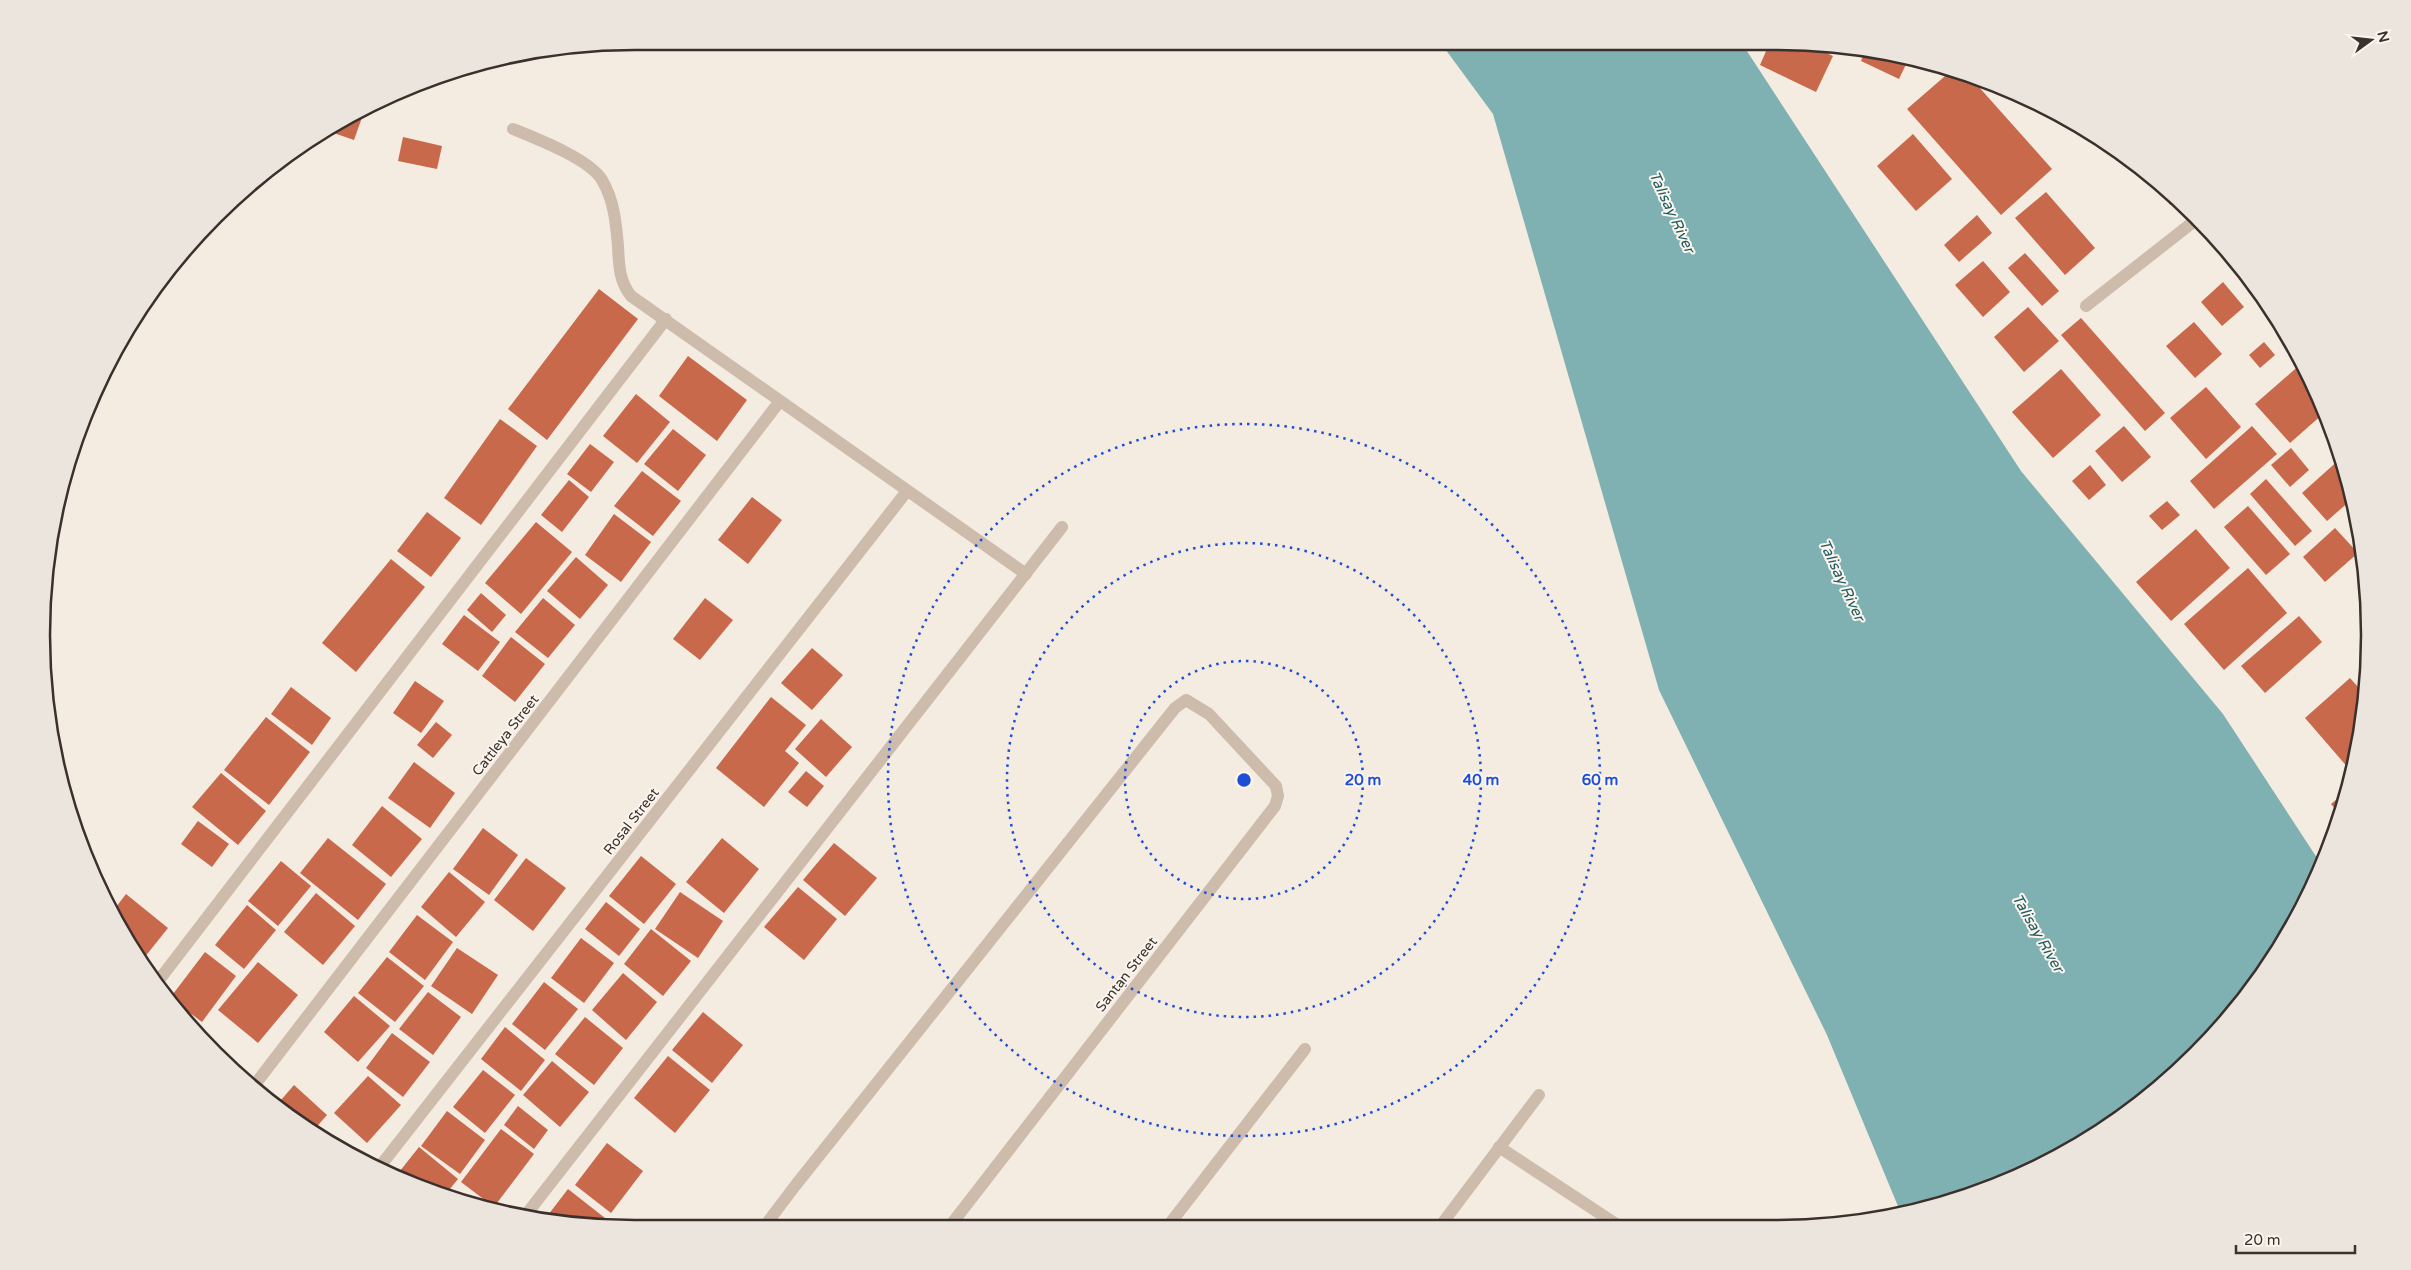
<svg xmlns="http://www.w3.org/2000/svg" width="2411" height="1270" font-family="'Varela Round',sans-serif">
  <style>
    .water { fill: #7fb0b2 }
    .building { fill: #c8694b }
    .lines { fill: none; stroke-linecap: round; stroke-linejoin: round }
    .minor { stroke: #cdbbac; stroke-width: 12 }
    .ring { fill: none; stroke: #1d4ed8; stroke-width: 2.5; stroke-dasharray: 2.5 5 }
    .labels { text-anchor: middle; stroke-width: 4; stroke-linejoin: round; paint-order: stroke }
    .street-label { font-size: 14px; fill: #3b302b; stroke: #fbf5ee }
    .water-label { font-size: 15px; font-style: italic; fill: #1f5a5e; stroke: #fbf5ee }
    .rim { fill: none; stroke: #3b302b; stroke-width: 2.5 }
    .centre { fill: #1d4ed8; stroke: #fbf5ee; stroke-width: 2.5 }
    .ring-label { font-size: 15px; text-anchor: middle; font-weight: bold; fill: #1d4ed8; stroke: #fbf5ee; stroke-width: 4; stroke-linejoin: round; paint-order: stroke }
  </style>
  <rect width="100%" height="100%" fill="#f4ebe1"/>
  <polygon class="water" points="1440,42 1741,42 2021,471 2223,714 2321,864 2308,898 2222,1027 2106,1129 2003,1184 1900,1211 1827,1035 1659,690 1493,114"/>
  <g class="building">
    <polygon points="1770,42 1804,42 1833,56 1816,92 1760,65"/>
    <polygon points="1865,51 1909,58 1899,79 1861,61"/>
    <polygon points="1952,70 1970,77 2052,169 2001,215 1907,109"/>
    <polygon points="365,109 354,140 325,130 338,121"/>
    <polygon points="1913,134 1952,179 1916,211 1877,166"/>
    <polygon points="403,137 442,146 437,169 398,161"/>
    <polygon points="2152,177 2176,200 2170,205"/>
    <polygon points="2046,192 2095,248 2065,275 2015,218"/>
    <polygon points="1977,215 1992,233 1959,262 1944,245"/>
    <polygon points="2025,253 2059,291 2042,306 2008,268"/>
    <polygon points="1983,261 2010,292 1983,317 1955,285"/>
    <polygon points="2238,265 2273,314 2272,315 2233,270"/>
    <polygon points="2223,282 2244,307 2222,326 2201,302"/>
    <polygon points="599,289 638,319 547,440 508,409"/>
    <polygon points="2028,307 2059,341 2024,372 1994,337"/>
    <polygon points="2081,318 2165,413 2145,431 2061,335"/>
    <polygon points="2194,322 2222,354 2195,378 2166,346"/>
    <polygon points="2264,342 2275,355 2260,368 2249,355"/>
    <polygon points="688,356 747,400 717,441 659,396"/>
    <polygon points="2302,363 2324,413 2290,443 2255,404"/>
    <polygon points="2061,369 2101,415 2053,458 2012,412"/>
    <polygon points="2206,387 2241,427 2206,459 2170,418"/>
    <polygon points="636,394 670,422 637,463 603,436"/>
    <polygon points="500,419 537,446 481,525 444,498"/>
    <polygon points="2124,426 2151,457 2122,482 2095,451"/>
    <polygon points="2252,426 2277,454 2214,509 2190,481"/>
    <polygon points="673,429 706,455 678,491 644,464"/>
    <polygon points="590,444 614,462 591,492 567,474"/>
    <polygon points="2291,448 2309,470 2290,487 2271,465"/>
    <polygon points="2341,458 2351,500 2327,521 2302,493"/>
    <polygon points="2090,465 2106,485 2089,500 2072,481"/>
    <polygon points="642,471 681,501 653,536 614,506"/>
    <polygon points="2266,479 2312,531 2295,546 2250,494"/>
    <polygon points="569,480 589,497 562,532 541,515"/>
    <polygon points="752,497 782,520 748,564 718,540"/>
    <polygon points="2167,501 2180,515 2162,530 2149,516"/>
    <polygon points="2248,506 2290,554 2266,575 2224,527"/>
    <polygon points="427,512 461,538 431,577 397,551"/>
    <polygon points="614,514 651,542 621,582 585,555"/>
    <polygon points="536,522 572,552 521,614 485,583"/>
    <polygon points="2335,528 2358,553 2325,582 2303,557"/>
    <polygon points="2196,529 2230,568 2171,621 2136,582"/>
    <polygon points="576,557 608,585 580,619 547,591"/>
    <polygon points="391,559 425,587 356,672 322,643"/>
    <polygon points="2248,568 2287,613 2224,670 2184,624"/>
    <polygon points="481,593 506,615 492,632 467,610"/>
    <polygon points="543,598 575,625 548,658 515,632"/>
    <polygon points="705,598 733,620 700,660 673,639"/>
    <polygon points="464,615 500,642 478,671 442,644"/>
    <polygon points="2299,616 2322,642 2265,693 2241,666"/>
    <polygon points="511,637 545,664 515,702 482,676"/>
    <polygon points="812,648 843,675 812,710 781,683"/>
    <polygon points="2368,660 2368,678 2359,668"/>
    <polygon points="2350,678 2365,695 2353,767 2350,770 2305,718"/>
    <polygon points="415,681 444,701 421,733 393,713"/>
    <polygon points="291,687 331,718 312,745 271,714"/>
    <polygon points="771,697 806,725 785,751 799,763 764,807 716,768"/>
    <polygon points="266,717 310,752 269,805 224,770"/>
    <polygon points="821,719 852,747 826,777 795,749"/>
    <polygon points="436,722 452,735 433,758 417,745"/>
    <polygon points="414,762 455,793 430,828 388,798"/>
    <polygon points="806,771 824,786 807,807 788,792"/>
    <polygon points="221,773 266,811 238,845 192,807"/>
    <polygon points="2350,788 2349,789 2340,815 2331,804"/>
    <polygon points="382,806 422,839 391,877 352,845"/>
    <polygon points="198,821 229,844 212,867 181,844"/>
    <polygon points="483,828 518,855 489,895 453,869"/>
    <polygon points="328,838 386,884 358,920 300,873"/>
    <polygon points="722,838 759,869 724,913 686,882"/>
    <polygon points="834,843 877,878 845,916 803,880"/>
    <polygon points="641,856 676,884 644,924 609,896"/>
    <polygon points="526,858 566,888 533,931 494,900"/>
    <polygon points="281,861 311,886 278,926 248,901"/>
    <polygon points="449,872 485,902 456,937 421,907"/>
    <polygon points="798,887 837,919 804,960 764,927"/>
    <polygon points="680,892 723,921 698,958 655,929"/>
    <polygon points="316,893 355,926 323,965 284,932"/>
    <polygon points="126,894 168,928 140,963 113,911"/>
    <polygon points="606,902 640,929 619,956 585,929"/>
    <polygon points="247,905 276,930 244,969 215,945"/>
    <polygon points="417,915 453,942 425,980 389,952"/>
    <polygon points="651,929 691,961 663,996 624,964"/>
    <polygon points="581,938 614,963 584,1003 551,978"/>
    <polygon points="457,948 498,975 472,1014 431,986"/>
    <polygon points="205,952 236,976 202,1022 170,998"/>
    <polygon points="387,957 424,986 395,1022 358,993"/>
    <polygon points="258,962 298,995 258,1043 218,1010"/>
    <polygon points="623,973 657,1002 626,1040 592,1010"/>
    <polygon points="544,982 578,1009 545,1050 512,1024"/>
    <polygon points="428,992 461,1017 433,1055 399,1029"/>
    <polygon points="354,996 390,1026 358,1062 324,1032"/>
    <polygon points="703,1012 743,1045 712,1083 672,1050"/>
    <polygon points="585,1017 623,1048 594,1085 555,1054"/>
    <polygon points="505,1027 545,1060 521,1091 481,1059"/>
    <polygon points="392,1033 430,1062 403,1097 366,1068"/>
    <polygon points="668,1056 710,1090 675,1133 634,1098"/>
    <polygon points="552,1061 589,1092 560,1127 523,1095"/>
    <polygon points="483,1070 515,1095 485,1133 453,1107"/>
    <polygon points="368,1076 401,1105 367,1143 334,1113"/>
    <polygon points="294,1085 327,1115 313,1131 275,1107"/>
    <polygon points="518,1106 548,1130 534,1149 504,1125"/>
    <polygon points="447,1111 485,1140 460,1174 421,1146"/>
    <polygon points="501,1129 534,1154 494,1207 461,1182"/>
    <polygon points="607,1143 643,1171 611,1213 575,1185"/>
    <polygon points="419,1147 458,1179 445,1195 396,1176"/>
    <polygon points="568,1189 605,1218 598,1227 545,1219"/>
  </g>
  <g class="lines">
    <g class="minor">
      <path d="M513 129C535 138 590 159 602 180 614 200 616 223 618 246 619 265 619 281 631 296L1026 574"/>
      <polyline points="2086,306 2197,219"/>
      <polyline points="156,984 666,319"/>
      <polyline points="253,1087 780,401"/>
      <polyline points="1499,1147 1616,1224"/>
      <polyline points="378,1169 907,491"/>
      <polyline points="525,1216 1062,527"/>
      <polyline points="1441,1225 1539,1095"/>
      <polyline points="1168,1226 1305,1049"/>
      <polyline points="764,1227 795,1186 1175,708 1186,700 1209,714 1276,786 1278,796 1275,806 950,1226"/>
    </g>
  </g>
  <g class="ring">
    <circle cx="1244" cy="780" r="119"/>
    <circle cx="1244" cy="780" r="237"/>
    <circle cx="1244" cy="780" r="356"/>
  </g>
  <g class="labels">
    <g class="street-label">
      <text transform="translate(505 735) rotate(-52)" y="5">Cattleya Street</text>
      <text transform="translate(631 821) rotate(-52)" y="5">Rosal Street</text>
      <text transform="translate(1126 974) rotate(-52)" y="5">Santan Street</text>
    </g>
    <g class="water-label">
      <text transform="translate(1672 212) rotate(65)" y="5">Talisay River</text>
      <text transform="translate(1842 580) rotate(65)" y="5">Talisay River</text>
      <text transform="translate(2038 933) rotate(60)" y="5">Talisay River</text>
    </g>
  </g>
  <path d="M0 0H2411V1270H0ZM635 50H1776A585 585 0 0 1 2361 635V635A585 585 0 0 1 1776 1220H635A585 585 0 0 1 50 635V635A585 585 0 0 1 635 50Z" fill="#ece5de" fill-rule="evenodd"/>
  <path class="rim" d="M635 50H1776A585 585 0 0 1 2361 635V635A585 585 0 0 1 1776 1220H635A585 585 0 0 1 50 635V635A585 585 0 0 1 635 50Z"/>
  <circle cx="1244" cy="780" r="8" class="centre"/>
  <g class="ring-label">
    <text x="1363" y="785">20 m</text>
    <text x="1481" y="785">40 m</text>
    <text x="1600" y="785">60 m</text>
  </g>
  <g transform="translate(2371 40) rotate(75)" stroke="#fbf5ee" stroke-width="4" paint-order="stroke">
  <path d="M0-4L9 19L0 12L-9 19Z" fill="#3b302b"/>
  <text y="-8" font-size="14" font-weight="bold" text-anchor="middle" fill="#3b302b">N</text>
  </g>
  <path d="M2236 1245v8h119v-8" fill="none" stroke="#3b302b" stroke-width="2.5"/>
  <text x="2244" y="1245" font-size="15" fill="#3b302b" stroke="#fbf5ee" stroke-width="4" paint-order="stroke">20 m</text>
</svg>
